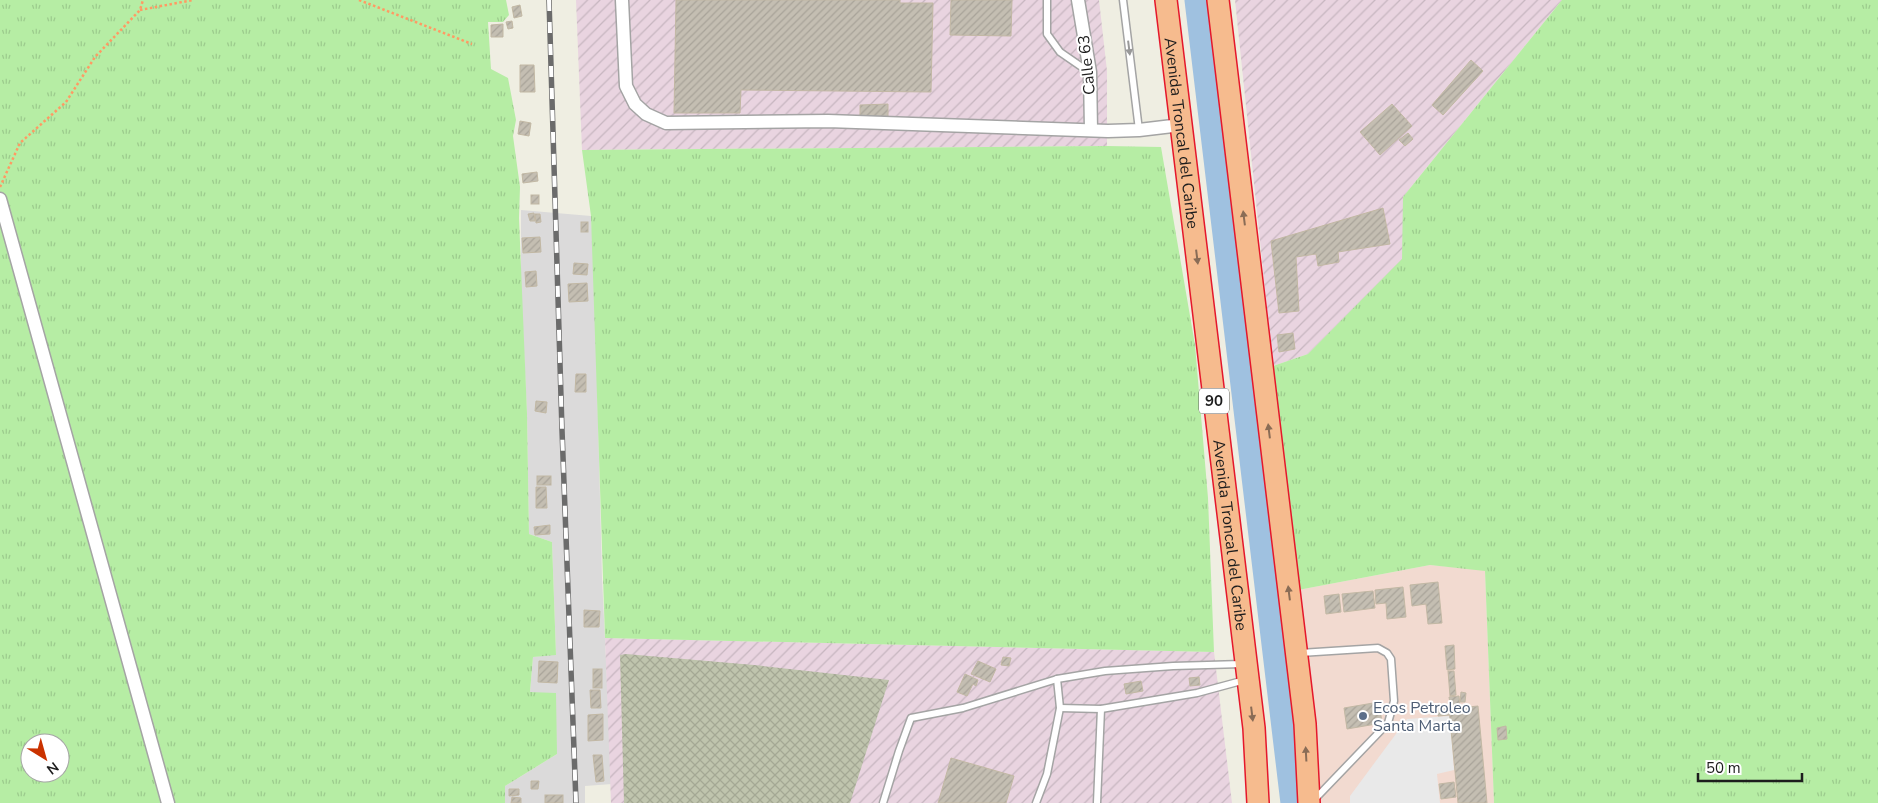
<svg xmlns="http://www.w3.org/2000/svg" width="1878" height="803" font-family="'Nunito Sans',sans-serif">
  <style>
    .residential { fill: #dbdada }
    .commercial { fill: #f2dad0 }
    .industrial { fill: url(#industrial-furrows) }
    .construction { fill: url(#construction-cross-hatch) }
    .grass { fill: url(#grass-tufts); fill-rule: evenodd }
    .parking { fill: #e9e9e9 }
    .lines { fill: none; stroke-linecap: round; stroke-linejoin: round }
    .river { stroke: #9fc1e0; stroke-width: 25 }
    .building { fill: url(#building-hatch); stroke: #c2b8a4 }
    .service-casing { stroke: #a4a4a4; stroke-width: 9 }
    .minor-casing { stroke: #a4a4a4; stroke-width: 15 }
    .trunk-casing { stroke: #e5172b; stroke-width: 24 }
    .path { stroke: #ff9a63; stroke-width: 2.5; stroke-dasharray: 2.5 2.5; stroke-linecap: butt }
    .service { stroke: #fff; stroke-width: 6 }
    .minor { stroke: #fff; stroke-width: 12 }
    .trunk { stroke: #f6bb8e; stroke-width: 21 }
    .rail-casing { stroke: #6b6b6b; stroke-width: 5.5 }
    .rail { stroke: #fff; stroke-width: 4; stroke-dasharray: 11; stroke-linecap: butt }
    .oneway { fill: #999 }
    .oneway2 { fill: #8a6c56 }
    .service-dot { fill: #5c6f8a; stroke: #fff; stroke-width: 2 }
    .labels { text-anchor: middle; stroke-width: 4; stroke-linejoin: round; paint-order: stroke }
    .shield { fill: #fff; stroke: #616161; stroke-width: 1 }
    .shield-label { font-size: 15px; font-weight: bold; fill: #1d1d1d }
    .street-label { font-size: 16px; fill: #1d1d1d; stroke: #fff }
    .service-label { font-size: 16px; fill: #4e5e75; stroke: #fff; text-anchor: start }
  </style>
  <defs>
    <pattern id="industrial-furrows" width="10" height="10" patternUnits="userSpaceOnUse" patternTransform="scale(1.25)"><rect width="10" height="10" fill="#e9d4e0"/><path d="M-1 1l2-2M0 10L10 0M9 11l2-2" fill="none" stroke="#c7b6c0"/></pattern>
    <pattern id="construction-cross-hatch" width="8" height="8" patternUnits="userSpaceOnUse" patternTransform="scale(1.25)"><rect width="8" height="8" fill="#bfc4ad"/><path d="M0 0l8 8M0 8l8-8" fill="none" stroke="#a4a894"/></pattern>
    <pattern id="grass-tufts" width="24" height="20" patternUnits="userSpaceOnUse" patternTransform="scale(1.25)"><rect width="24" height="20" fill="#b6eda4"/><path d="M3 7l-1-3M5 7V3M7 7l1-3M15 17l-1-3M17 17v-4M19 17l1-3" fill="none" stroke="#9ccb8d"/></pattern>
    <pattern id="building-hatch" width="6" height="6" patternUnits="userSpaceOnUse" patternTransform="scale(1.25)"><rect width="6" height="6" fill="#c4beb2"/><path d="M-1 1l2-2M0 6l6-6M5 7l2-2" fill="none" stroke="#a8a399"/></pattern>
  </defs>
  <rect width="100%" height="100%" fill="#efeee2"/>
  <polygon class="residential" points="521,210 591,216 594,260 602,578 612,784 585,786 585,803 505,803 505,786 557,754 530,692 533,657 556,654 552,542 529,534 527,413 521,289"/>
  <polygon class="commercial" points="1430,565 1485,570 1494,803 1319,803 1298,590"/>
  <g class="industrial">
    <polygon points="576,0 1099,0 1107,71 1107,146 582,150"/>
    <polygon points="1235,0 1562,0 1403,197 1403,259 1308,354 1273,366"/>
    <polygon points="605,638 1214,652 1232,803 611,803"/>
  </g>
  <polygon class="construction" points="626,654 754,665 889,680 850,803 624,803 620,655"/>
  <g class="grass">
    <path d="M0 0H506L509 15 503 22H488L491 69 508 78 516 120 513 136 520 187 519 218 527 413 529 534 552 542 556 655 533 657 530 692 556 693 557 754 505 786V803H0ZM30 743H60V773H30Z"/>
    <polygon points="1562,0 1878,0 1878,803 1494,803 1485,571 1430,565 1298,590 1273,366 1308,354 1402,259 1403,197"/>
    <polygon points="1107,146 1161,147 1195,345 1208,498 1214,652 605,638 591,216 582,150"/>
  </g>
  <polygon class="parking" points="1450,716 1454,770 1437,774 1440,803 1350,803 1350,796 1407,719"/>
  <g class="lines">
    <polyline class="river" points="1197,0 1293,803"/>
  </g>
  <g class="building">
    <polygon points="676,0 900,0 900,3 933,3 931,92 741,90 740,113 674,113"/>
    <polygon points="951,0 1012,0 1011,36 950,35"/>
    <polygon points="520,5 522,16 514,18 512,7"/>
    <polygon points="512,21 513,28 508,29 506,22"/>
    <polygon points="503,24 503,37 491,37 491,25"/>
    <polygon points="1471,60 1483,71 1443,115 1432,105"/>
    <polygon points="520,65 534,65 535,92 520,92"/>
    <polygon points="888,104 888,117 860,118 860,105"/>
    <polygon points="1392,104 1412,126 1380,155 1360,132"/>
    <polygon points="520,121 531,123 529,136 518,134"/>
    <polygon points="1408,133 1413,139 1405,146 1399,140"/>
    <polygon points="537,172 538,181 523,183 522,174"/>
    <rect x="531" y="195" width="8" height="9"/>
    <polygon points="1383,208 1390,244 1338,252 1339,262 1318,266 1316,254 1296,257 1299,311 1279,313 1271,241"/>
    <polygon points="534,213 535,221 530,221 528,214"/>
    <polygon points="535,214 540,214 541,222 536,223"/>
    <rect x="581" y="222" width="7" height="10"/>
    <polygon points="540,237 541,252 523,253 522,238"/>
    <polygon points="574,263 588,264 587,275 573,274"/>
    <polygon points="536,271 537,286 526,287 525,272"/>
    <polygon points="587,283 588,301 569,302 568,284"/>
    <polygon points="1293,333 1295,349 1279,352 1277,335"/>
    <polygon points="576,374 586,374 586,392 575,392"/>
    <polygon points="536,401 547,402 546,413 535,411"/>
    <rect x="537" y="476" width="14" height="9"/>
    <polygon points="536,487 546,487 547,508 536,508"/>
    <polygon points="550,525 550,534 535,535 534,527"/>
    <polygon points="1438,582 1442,623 1428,624 1426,604 1412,606 1410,585"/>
    <polygon points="1403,587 1406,617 1387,619 1386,603 1376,604 1375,590"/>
    <polygon points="1373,591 1375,608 1344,612 1342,594"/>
    <polygon points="1339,594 1341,612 1326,614 1324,596"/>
    <polygon points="584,610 600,611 599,627 584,627"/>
    <polygon points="1454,645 1455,669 1447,670 1445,646"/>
    <polygon points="1003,657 1011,658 1009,666 1001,665"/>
    <polygon points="539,661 558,662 557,683 538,682"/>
    <polygon points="978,661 996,669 990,682 971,674"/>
    <rect x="593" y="669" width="9" height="19"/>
    <polygon points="1448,671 1454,671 1456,695 1450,696"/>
    <polygon points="965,674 978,680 976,686 973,684 967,696 957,692"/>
    <polygon points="1199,677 1200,685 1190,686 1189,678"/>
    <polygon points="1141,681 1143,691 1126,694 1124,684"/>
    <polygon points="590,690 600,690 601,708 591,708"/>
    <polygon points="1461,692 1466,693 1465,702 1460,702"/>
    <polygon points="1459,696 1460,708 1451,709 1449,697"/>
    <polygon points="1379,702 1382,723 1347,729 1344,708"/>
    <polygon points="1478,706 1487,803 1458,803 1449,709"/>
    <polygon points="1438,707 1449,707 1449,715 1438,716"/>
    <polygon points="603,714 603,740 588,741 588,715"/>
    <polygon points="1506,726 1507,739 1498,740 1497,728"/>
    <polygon points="593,755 602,755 604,781 596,782"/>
    <polygon points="951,758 1014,776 1006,803 938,803"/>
    <polygon points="531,781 539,781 538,789 531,789"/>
    <polygon points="1454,782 1456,797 1441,799 1439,784"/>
    <polygon points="509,789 519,789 519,795 509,796"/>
    <rect x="545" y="795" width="18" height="8"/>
    <polygon points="512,797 521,798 521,803 511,803"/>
  </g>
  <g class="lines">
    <defs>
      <g id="service">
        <polyline points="1047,0 1047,34 1060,52 1089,72"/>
        <polyline points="1123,0 1139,130"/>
        <polyline points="1300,653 1378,648 1387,653 1391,659 1394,701 1388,723 1314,800"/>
        <polyline points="1060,708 1101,709 1197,693 1245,680"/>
        <polyline points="883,803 899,751 911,718 963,708 1057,679 1105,671 1173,666 1242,664"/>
        <polyline points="1036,803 1047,774 1060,708 1057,679"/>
        <polyline points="1097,803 1101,709"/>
      </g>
      <g id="minor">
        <polyline points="622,0 626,86 635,104 646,114 666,123 828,121 1108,131 1139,130 1181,125"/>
        <polyline points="1078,0 1090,72 1091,130"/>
        <polyline points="0,199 168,803"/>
      </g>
      <g id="trunk">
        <path id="s1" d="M1166 0 1254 728 1258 803"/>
        <polyline points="1218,0 1305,724 1309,803"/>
      </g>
    </defs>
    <use href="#service" class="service-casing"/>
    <use href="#minor" class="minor-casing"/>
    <use href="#trunk" class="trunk-casing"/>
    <g class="path">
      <polyline points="359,0 472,44"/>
      <polyline points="140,10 193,0"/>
      <polyline points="0,187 20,143 66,102 95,57 140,10 143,0"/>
    </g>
    <use href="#service" class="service"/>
    <use href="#minor" class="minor"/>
    <use href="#trunk" class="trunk"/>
    <defs>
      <polyline id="rail" points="549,0 562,430 576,803"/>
    </defs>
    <use href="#rail" class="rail-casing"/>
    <use href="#rail" class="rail"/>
  </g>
  <defs><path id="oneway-solid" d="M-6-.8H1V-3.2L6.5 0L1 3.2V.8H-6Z" transform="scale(1.25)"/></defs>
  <use class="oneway" href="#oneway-solid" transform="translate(1129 48) rotate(83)"/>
  <g class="oneway2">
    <use href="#oneway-solid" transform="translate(1244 218) rotate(-97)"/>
    <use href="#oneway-solid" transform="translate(1197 257) rotate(83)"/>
    <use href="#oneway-solid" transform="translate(1269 431) rotate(-97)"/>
    <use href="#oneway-solid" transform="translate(1289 593) rotate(-97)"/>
    <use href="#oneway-solid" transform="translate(1252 714) rotate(83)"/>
    <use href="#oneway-solid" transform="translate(1306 754) rotate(-93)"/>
  </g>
  <circle class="service-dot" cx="1363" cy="716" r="5"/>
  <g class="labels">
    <rect class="shield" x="1199" y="388.5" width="30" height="25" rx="4"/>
    <g class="shield-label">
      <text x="1214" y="406">90</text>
    </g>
    <g class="street-label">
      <text transform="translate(1086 65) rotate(-96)" y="6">Calle 63</text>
      <text dy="6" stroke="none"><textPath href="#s1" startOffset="134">Avenida Troncal del Caribe</textPath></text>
      <text dy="6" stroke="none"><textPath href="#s1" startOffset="539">Avenida Troncal del Caribe</textPath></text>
    </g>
    <g class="service-label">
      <text x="1373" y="713">Ecos Petroleo<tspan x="1373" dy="18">Santa Marta</tspan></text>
    </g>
  </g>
  <g transform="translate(45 758) rotate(143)"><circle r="24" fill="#ffffff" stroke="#a5a5a5"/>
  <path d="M0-4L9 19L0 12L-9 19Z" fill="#ca3200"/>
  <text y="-8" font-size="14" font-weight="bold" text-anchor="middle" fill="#1d1d1d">N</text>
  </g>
  <path d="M1698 773v8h104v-8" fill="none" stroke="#1d1d1d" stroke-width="2.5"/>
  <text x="1706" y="773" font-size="15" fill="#1d1d1d" stroke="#ffffff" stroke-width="4" paint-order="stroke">50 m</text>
</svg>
